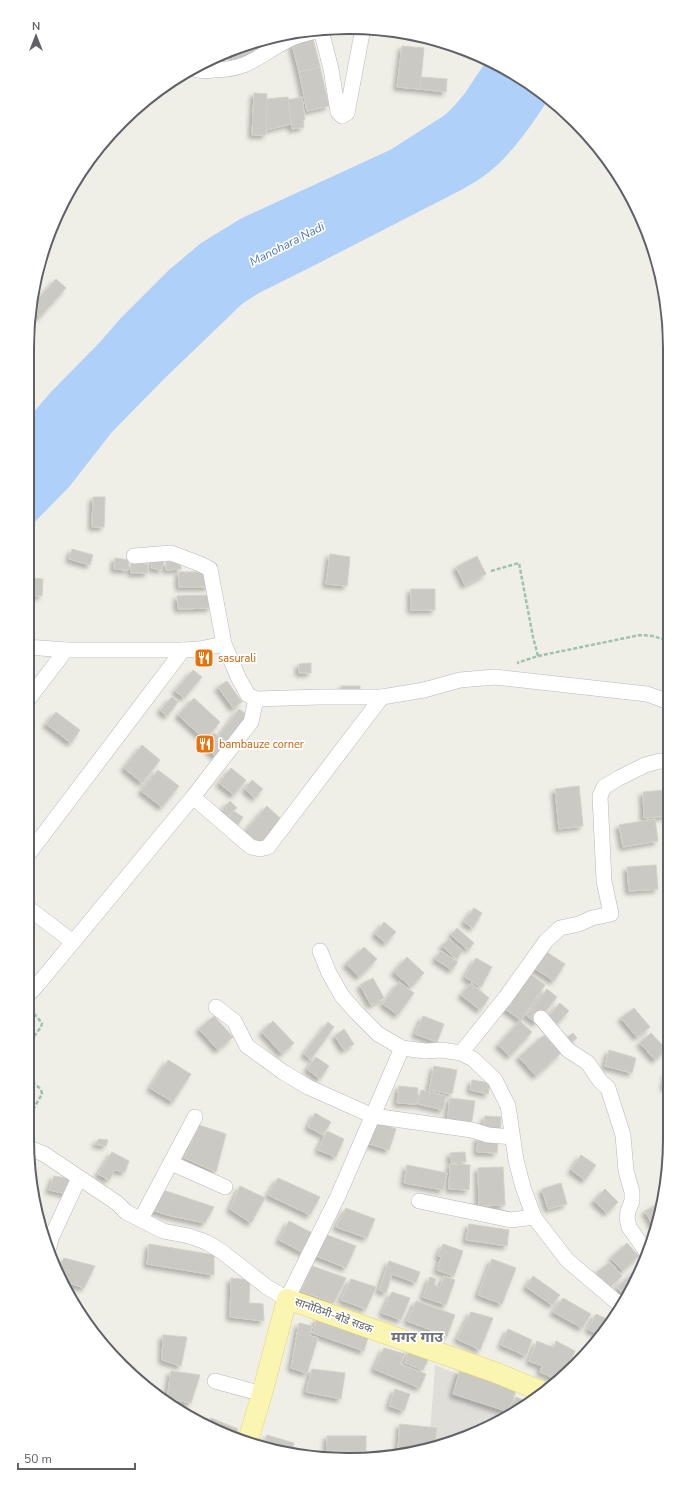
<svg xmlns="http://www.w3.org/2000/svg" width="697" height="1487" font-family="'Nunito Sans','Noto Sans Devanagari',sans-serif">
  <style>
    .industrial { fill: #dfded9 }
    .water { fill: #aed0f9 }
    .building { fill: #cbc9c4; stroke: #d4d1c6; filter: url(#shadow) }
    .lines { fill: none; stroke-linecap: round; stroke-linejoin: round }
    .minor-casing { stroke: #b7b8bd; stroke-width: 16 }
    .major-casing { stroke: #e8d368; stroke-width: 21 }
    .path { stroke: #9ec3ad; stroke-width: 2.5; stroke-dasharray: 4 2; stroke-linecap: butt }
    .minor { stroke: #fff; stroke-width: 15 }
    .major { stroke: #faf6b2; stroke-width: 20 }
    .labels { text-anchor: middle; stroke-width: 3.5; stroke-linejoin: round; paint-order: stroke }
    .food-label { font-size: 11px; fill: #c56008; stroke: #fff; text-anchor: start }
    .street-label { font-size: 11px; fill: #5f6166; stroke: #fff }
    .water-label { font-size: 12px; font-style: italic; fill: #4e74b3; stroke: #fff }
    .district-label { font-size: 15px; font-weight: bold; fill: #707378; stroke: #fff }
    .rim { fill: none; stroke: #5f6166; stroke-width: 2 }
  </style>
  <defs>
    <filter id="shadow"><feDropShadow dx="-3.5" dy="3.5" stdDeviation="2" flood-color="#0004"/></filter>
  </defs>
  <rect width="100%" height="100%" fill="#f0efe7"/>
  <polygon class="industrial" points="435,1365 527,1402 509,1417 429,1447"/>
  <path class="water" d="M487 60 544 93 549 98C532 125 508 160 481 178 476 182 469 185 463 189L317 264 257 294 242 304 165 378 112 432 69 487 27 530V420L50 393 100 342 120 319 169 270 201 243 242 218 390 150 445 115 455 105 465 93Z"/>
  <g class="building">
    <polygon points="313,39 320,67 299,72 292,44"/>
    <polygon points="259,41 260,53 233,64 234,49"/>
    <polygon points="402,46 424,48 420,89 397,87"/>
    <polygon points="224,52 225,64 200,65"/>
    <polygon points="320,67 329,106 307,111 299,72"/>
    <polygon points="421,77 447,79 446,92 420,89"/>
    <polygon points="254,93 267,94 266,135 252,135"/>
    <polygon points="288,97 291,124 266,130 267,99"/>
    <polygon points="302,97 305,119 303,120 304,127 292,129 288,100"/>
    <polygon points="56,279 66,288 40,317 31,309 31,307"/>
    <polygon points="93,497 105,497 104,527 92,527"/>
    <polygon points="72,549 93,555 90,565 69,559"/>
    <polygon points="330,554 350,557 347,586 326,584"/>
    <polygon points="477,556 486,574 465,585 456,567"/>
    <polygon points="115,558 129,560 128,570 114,569"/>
    <polygon points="153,558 164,560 162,570 151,568"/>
    <polygon points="180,561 181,569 166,570 166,562"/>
    <polygon points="131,563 148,564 148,573 131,573"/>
    <rect x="179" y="572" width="30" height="15"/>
    <polygon points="29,578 43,579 42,596 28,595"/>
    <rect x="411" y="589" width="24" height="21"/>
    <polygon points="210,595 211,608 178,609 177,596"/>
    <polygon points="311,663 311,673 299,673 299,664"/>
    <polygon points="193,670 202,677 184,698 175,691"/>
    <polygon points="227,681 242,702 233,708 218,687"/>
    <rect x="341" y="686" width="19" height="10"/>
    <polygon points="172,697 178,702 167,716 160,710"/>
    <polygon points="194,698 220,722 205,740 178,715"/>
    <polygon points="239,709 250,717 230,744 219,736"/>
    <polygon points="56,712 80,730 71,743 46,724"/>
    <polygon points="214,733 227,746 216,757 203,744"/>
    <polygon points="142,745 160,760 142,783 124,768"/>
    <polygon points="231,768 246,780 234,795 219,783"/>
    <polygon points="158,770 179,786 162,807 141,791"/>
    <polygon points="252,780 263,789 255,798 245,789"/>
    <polygon points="579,786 583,826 559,829 555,789"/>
    <polygon points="666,790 668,816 644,818 643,792"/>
    <polygon points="230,801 237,808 228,816 222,810"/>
    <polygon points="267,806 283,821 259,847 243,833"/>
    <polygon points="233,811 243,817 238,825 228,819"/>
    <polygon points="655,819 658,841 623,847 619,825"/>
    <polygon points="656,865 658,889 629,891 627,867"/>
    <polygon points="474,908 482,913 473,928 464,922"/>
    <polygon points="384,922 396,932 386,943 375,934"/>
    <polygon points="457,928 474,943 468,950 451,935"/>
    <polygon points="449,939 463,951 456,959 442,946"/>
    <polygon points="364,947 377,959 359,977 346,964"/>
    <polygon points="441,951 458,962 452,970 435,959"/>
    <polygon points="545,951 565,964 554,981 534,968"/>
    <polygon points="407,957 424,973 411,987 394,972"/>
    <polygon points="476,958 492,967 481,987 465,977"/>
    <polygon points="529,973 545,985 521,1020 505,1009"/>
    <polygon points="373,978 384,998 371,1005 360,985"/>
    <polygon points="399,982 414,993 398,1015 383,1004"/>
    <polygon points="471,983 489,998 480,1010 461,995"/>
    <polygon points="547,989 557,997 536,1023 526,1015"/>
    <polygon points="560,1003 569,1011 555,1026 547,1018"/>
    <polygon points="634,1008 650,1027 637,1037 621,1018"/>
    <polygon points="214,1016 233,1037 218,1050 199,1029"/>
    <polygon points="423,1016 444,1024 437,1042 415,1034"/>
    <polygon points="273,1021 294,1043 282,1054 262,1032"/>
    <polygon points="520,1021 532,1032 510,1056 498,1045"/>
    <polygon points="328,1022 334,1027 311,1059 304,1054"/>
    <polygon points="344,1029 354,1044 344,1050 335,1036"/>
    <polygon points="573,1033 577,1038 568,1045 564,1040"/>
    <polygon points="651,1033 666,1049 655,1060 640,1043"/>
    <polygon points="544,1035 561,1053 536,1076 519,1057"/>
    <polygon points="609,1050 636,1058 632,1073 605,1066"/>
    <polygon points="316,1057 329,1066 320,1079 307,1069"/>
    <polygon points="168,1060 191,1074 173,1102 150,1088"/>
    <polygon points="434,1066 457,1070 452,1094 429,1090"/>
    <polygon points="667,1072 670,1073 670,1088 664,1087"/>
    <polygon points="472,1080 490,1083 488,1094 470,1090"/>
    <polygon points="399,1086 418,1088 417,1104 397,1103"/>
    <polygon points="421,1090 446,1096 443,1110 418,1104"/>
    <polygon points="450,1098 475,1101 471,1126 447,1123"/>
    <polygon points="315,1113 331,1122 323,1135 308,1127"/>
    <polygon points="485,1116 501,1117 500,1133 483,1132"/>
    <polygon points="376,1122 396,1129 389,1150 369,1144"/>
    <polygon points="199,1125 226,1134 216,1172 185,1158"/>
    <polygon points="327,1131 344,1139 336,1157 318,1150"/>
    <polygon points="478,1137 498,1138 497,1153 477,1152"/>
    <polygon points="99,1139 108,1140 106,1146 95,1144"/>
    <polygon points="112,1152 129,1161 125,1172 115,1170 109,1180 98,1174"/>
    <polygon points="465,1152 466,1162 451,1162 450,1153"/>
    <polygon points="581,1155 596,1165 585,1180 571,1170"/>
    <polygon points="450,1164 470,1165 469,1190 449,1189"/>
    <polygon points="407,1165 447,1173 443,1190 404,1183"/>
    <polygon points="503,1167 505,1205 479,1206 478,1168"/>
    <polygon points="54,1176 72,1179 68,1194 49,1190"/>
    <polygon points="278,1178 320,1197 310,1215 268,1195"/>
    <polygon points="561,1183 567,1204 548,1209 542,1189"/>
    <polygon points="240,1186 265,1198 251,1223 230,1209"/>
    <polygon points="160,1189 214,1207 205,1223 167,1215 150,1209"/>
    <polygon points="605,1189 618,1202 607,1213 594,1201"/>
    <polygon points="662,1202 663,1204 655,1229 645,1211"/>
    <polygon points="346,1208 375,1219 367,1238 336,1227"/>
    <polygon points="289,1221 314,1234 304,1253 279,1240"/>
    <polygon points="469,1224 509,1230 507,1246 466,1240"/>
    <polygon points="325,1234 356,1246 346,1268 314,1255"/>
    <polygon points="627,1243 639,1256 623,1271 611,1258"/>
    <polygon points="149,1244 214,1255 214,1275 147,1264"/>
    <polygon points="443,1244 463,1251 454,1276 437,1270 441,1257 438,1256"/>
    <polygon points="64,1258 95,1266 84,1288 61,1280 57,1270"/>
    <polygon points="492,1259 516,1268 502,1304 478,1295"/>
    <polygon points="389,1261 420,1272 416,1283 392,1274 386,1293 379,1290"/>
    <polygon points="610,1262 622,1276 609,1288 596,1273"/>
    <polygon points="644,1264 624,1295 617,1287"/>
    <polygon points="312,1266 346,1278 334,1303 301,1291"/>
    <polygon points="444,1276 455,1280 446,1305 423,1297 430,1277 436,1279 434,1285 440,1287"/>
    <polygon points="533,1276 560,1295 552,1305 526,1287"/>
    <polygon points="231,1278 250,1280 249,1303 263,1304 264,1321 230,1317"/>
    <polygon points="351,1279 376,1287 366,1309 341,1300"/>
    <polygon points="392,1292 410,1298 401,1320 382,1313"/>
    <polygon points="563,1298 591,1314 582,1328 553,1312"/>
    <polygon points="416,1301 455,1315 447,1336 407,1321"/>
    <polygon points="471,1312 493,1318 480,1350 457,1339"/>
    <polygon points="596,1314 609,1320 600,1335 588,1329"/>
    <polygon points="317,1318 368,1337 364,1351 313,1333"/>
    <polygon points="299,1323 312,1326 310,1336 318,1338 307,1373 291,1368"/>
    <polygon points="508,1329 532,1340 526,1356 501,1345"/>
    <polygon points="163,1335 187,1337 181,1366 162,1360"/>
    <polygon points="537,1341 554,1348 556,1341 575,1351 566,1371 556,1379 540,1372 542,1366 529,1361"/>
    <polygon points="384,1348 405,1354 400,1364 426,1374 420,1388 374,1369"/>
    <polygon points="410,1349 430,1356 423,1370 405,1363"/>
    <polygon points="312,1369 345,1373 341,1399 306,1392"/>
    <polygon points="460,1370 518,1383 509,1412 453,1394"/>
    <polygon points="171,1371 200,1375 191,1403 167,1398"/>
    <polygon points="395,1389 410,1394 404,1411 389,1406"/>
    <polygon points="516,1397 528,1402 509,1417"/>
    <polygon points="211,1418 238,1429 236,1435 208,1425"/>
    <polygon points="400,1424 437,1428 435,1439 440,1440 440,1443 420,1450 398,1448"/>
    <polygon points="267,1435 294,1443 291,1454 263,1445"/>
    <rect x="327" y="1436" width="39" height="15"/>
  </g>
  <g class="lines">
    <defs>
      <g id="minor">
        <polyline points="321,30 331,69 338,112 342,116 347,113 363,28"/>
        <path d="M193 69C199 71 207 71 214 70 251 69 258 55 288 40 297 35 310 33 320 30"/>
        <polyline points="134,556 171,553 200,564 210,569 224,644 239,679 248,695 256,699 320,697 382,697 424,690 460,680 495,677 647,694 669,702"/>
        <polyline points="27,647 66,650 183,650 199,649 224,644"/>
        <polyline points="27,701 66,650"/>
        <polyline points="193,797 251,847 260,849 268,847 382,697"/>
        <polyline points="27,856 183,650"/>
        <polyline points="27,907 73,942 193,797 251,722 256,699"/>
        <polyline points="320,951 329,973 342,996 357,1013 378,1034 402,1048 425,1051 442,1050 461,1053 473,1059 495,1080 508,1106 516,1160 523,1187 534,1217 567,1260 619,1304"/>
        <polyline points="27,996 39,983 73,942"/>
        <polyline points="216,1007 234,1021 247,1046 283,1072 308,1087 373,1116 472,1130 488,1135 512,1137"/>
        <polyline points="541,1018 568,1050 588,1063 600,1081 608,1088 623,1135 626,1171 632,1192 632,1201 628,1211 627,1218 629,1227 648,1254"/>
        <polyline points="461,1053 506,997 546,941 560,928 579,924 592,918 611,914 604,881 600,796 604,787 619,778 645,765 660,761 669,761"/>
        <polyline points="29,1148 44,1154 117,1203 126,1212 163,1231 189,1236 206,1242 221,1251 267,1287 287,1299 338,1196 402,1048"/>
        <polyline points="171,1163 225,1187"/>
        <polyline points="419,1201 511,1220 534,1217"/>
        <polyline points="141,1219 195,1117"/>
        <polyline points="48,1250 52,1236 79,1178"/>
        <polyline points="215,1381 262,1394"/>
      </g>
      <polyline id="major" points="248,1440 262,1394 287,1299 494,1372 541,1391"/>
    </defs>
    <use href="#minor" class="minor-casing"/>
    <use href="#major" class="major-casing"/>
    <g class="path">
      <polyline points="491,571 519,563 533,637 538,656 517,663"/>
      <polyline points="538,656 640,635 653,636 668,641"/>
      <polyline points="27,1046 41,1027 42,1023 30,1009"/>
      <path d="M27 1120 42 1094C41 1086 34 1084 27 1081"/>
    </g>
    <use href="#minor" class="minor"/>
    <use href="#major" class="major"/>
  </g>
  <defs>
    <symbol id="restaurant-square" viewBox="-11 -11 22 22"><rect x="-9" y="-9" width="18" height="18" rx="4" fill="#e8710a" stroke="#fff"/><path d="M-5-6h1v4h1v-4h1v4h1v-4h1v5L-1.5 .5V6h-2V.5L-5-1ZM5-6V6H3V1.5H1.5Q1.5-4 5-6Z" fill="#fff"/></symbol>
  </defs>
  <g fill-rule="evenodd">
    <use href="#restaurant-square" x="193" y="647" width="22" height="22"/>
    <use href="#restaurant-square" x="194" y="733" width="22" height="22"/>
  </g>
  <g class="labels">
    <g class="food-label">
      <text x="218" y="662">sasurali</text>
      <text x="219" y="748">bambauze corner</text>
    </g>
    <g class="street-label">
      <text transform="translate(334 1315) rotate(20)" y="4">सानोठिमी-बोडे सडक</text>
    </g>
    <g class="water-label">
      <text transform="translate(287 244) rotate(-27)" y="4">Manohara Nadi</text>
    </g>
    <g class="district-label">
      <text x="417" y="1342">मगर गाउ</text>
    </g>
  </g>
  <path d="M0 0H697V1487H0ZM348 34H349A314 314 0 0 1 663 348V1139A314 314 0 0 1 349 1453H348A314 314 0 0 1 34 1139V348A314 314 0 0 1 348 34Z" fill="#fff" fill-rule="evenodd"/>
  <path class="rim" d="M348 34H349A314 314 0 0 1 663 348V1139A314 314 0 0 1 349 1453H348A314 314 0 0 1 34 1139V348A314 314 0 0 1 348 34Z"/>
  <g transform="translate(36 36)" stroke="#ffffff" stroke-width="3" paint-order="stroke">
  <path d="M0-3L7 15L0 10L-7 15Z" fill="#5f6166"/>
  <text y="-6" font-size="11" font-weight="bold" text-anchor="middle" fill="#5f6166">N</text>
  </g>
  <path d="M18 1463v6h117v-6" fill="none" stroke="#5f6166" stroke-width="2"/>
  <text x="24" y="1463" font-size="12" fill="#5f6166" stroke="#ffffff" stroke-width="3" paint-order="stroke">50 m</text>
</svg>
